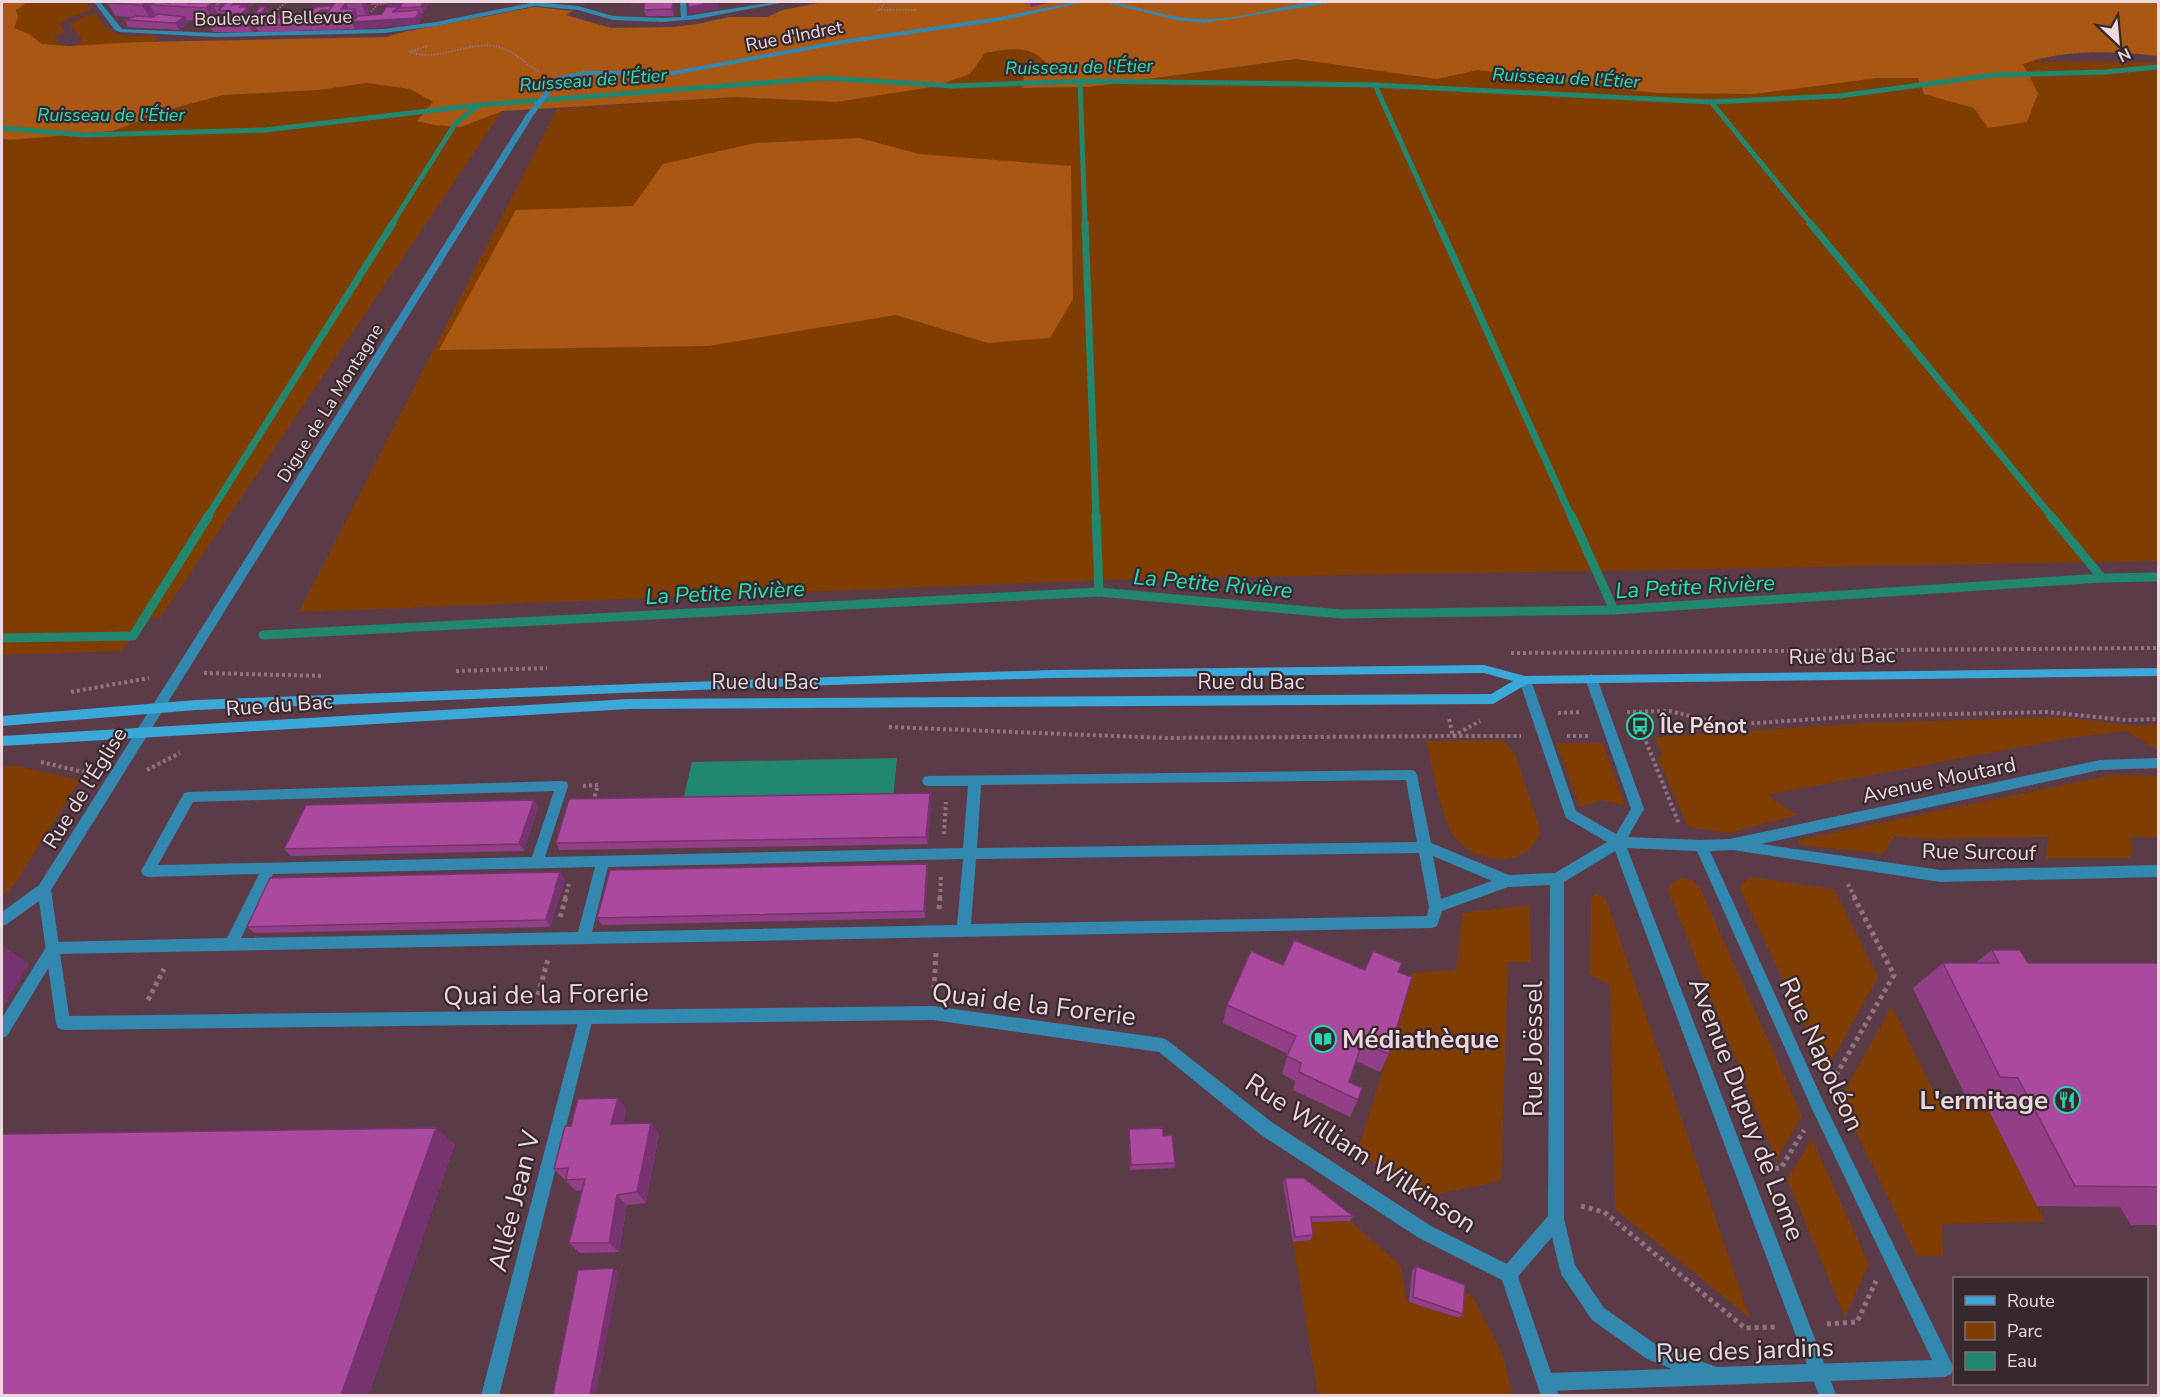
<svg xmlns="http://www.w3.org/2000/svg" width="2160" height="1397" font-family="'Nunito Sans',sans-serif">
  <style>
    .green { fill: #803d01 }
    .forest { fill: #aa5714 }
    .water { fill: #21876f }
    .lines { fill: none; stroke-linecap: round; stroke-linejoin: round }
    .stream-far2 { stroke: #21876f; stroke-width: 5 }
    .stream-far1 { stroke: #21876f; stroke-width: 7 }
    .stream { stroke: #21876f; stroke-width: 9 }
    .path-far2 { stroke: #8f727e; stroke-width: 2; stroke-dasharray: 1.5 1.5; stroke-linecap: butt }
    .path-far1 { stroke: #8f727e; stroke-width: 4; stroke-dasharray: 3 3; stroke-linecap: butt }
    .path { stroke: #8f727e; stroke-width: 5; stroke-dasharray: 4 4; stroke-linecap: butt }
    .service { fill: #3388b0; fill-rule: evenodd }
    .minor { fill: #3388b0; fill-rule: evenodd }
    .secondary { fill: #3ba8da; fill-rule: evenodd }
    .service-bridge { stroke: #3388b0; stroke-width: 16 }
    .wall { fill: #923f88; fill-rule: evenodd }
    .shaded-wall { fill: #77336f }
    .building { fill: #aa499e; stroke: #77336f; stroke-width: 1.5 }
    .labels { text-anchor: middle; stroke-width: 4.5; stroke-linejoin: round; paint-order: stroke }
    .far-street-label { font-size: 18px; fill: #edd8e0; stroke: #37282e }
    .far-water-label { font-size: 18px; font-style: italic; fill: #20e6bc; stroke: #37282e }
    .street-label { font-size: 21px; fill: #edd8e0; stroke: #37282e }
    .poi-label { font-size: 21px; font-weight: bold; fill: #edd8e0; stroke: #37282e; text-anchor: start }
    .water-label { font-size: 22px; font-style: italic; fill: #20e6bc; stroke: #37282e }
    .near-street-label { font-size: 26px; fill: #edd8e0; stroke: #37282e }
    .near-poi-label { font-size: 26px; font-weight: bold; fill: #edd8e0; stroke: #37282e; text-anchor: start }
  </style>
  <rect width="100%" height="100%" fill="#5c3b49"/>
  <g class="green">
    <path d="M28 2H87L91 10 67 19 60 25 65 33 54 36 60 44 74 45 83 42 70 24 82 17 96 14C109 41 134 35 159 36L153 42 96 46 42 44 29 34 13 28 18 17 16 10Z"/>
    <polygon points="1014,48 1038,54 1046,63 1024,74 1023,88 1088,87 1296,59 2158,62 2158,561 1133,579 299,612 557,109 736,97 836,102 970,74 985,53"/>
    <polygon points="366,83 410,89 433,102 461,127 502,111 160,618 144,619 122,651 2,655 2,139 113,131 167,110 223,95 319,90"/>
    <polygon points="2061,717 2139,726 2158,724 2158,750 2126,731 2069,738 1767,795 1797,815 1729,833 1688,827 1658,759 1662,754 1655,737 1866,723"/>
    <path d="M1502 740 1515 754 1541 832C1532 849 1523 859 1502 859 1486 859 1467 852 1456 839 1442 823 1432 765 1426 741Z"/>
    <polygon points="1556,743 1603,743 1625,805 1601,800 1580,807"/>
    <polygon points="17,766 80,780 14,886 2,896 2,767"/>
    <polygon points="2111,775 2158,776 2158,837 2131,837 2131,858 2045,858 2049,837 1928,839 1895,836 1883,854 1800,845 1798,840"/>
    <polygon points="1750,877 1834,889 1878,977 1826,1071 1739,887"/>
    <polygon points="1681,878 1692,880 1700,888 1802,1116 1776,1160 1668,890 1671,884"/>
    <polygon points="1597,894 1606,899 1750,1318 1615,1209 1610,985 1590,975 1591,897"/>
    <polygon points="1529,905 1531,962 1508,962 1501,1181 1431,1195 1357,1153 1413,973 1457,970 1462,913"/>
    <polygon points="1892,1006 1938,1101 1984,1101 2045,1222 1942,1224 1943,1256 1917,1256 1840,1099"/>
    <polygon points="1812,1139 1869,1264 1845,1317 1787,1179"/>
    <polygon points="1350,1221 1400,1265 1407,1301 1458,1318 1461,1290 1473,1297 1502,1353 1512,1395 1318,1395 1293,1242 1311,1240 1308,1222"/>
  </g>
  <g class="forest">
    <path d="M2 2H28L16 10 18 17 14 28 29 34 42 44 69 46 141 42 386 37 403 32 535 7 573 11 566 15 611 28 674 27 698 24 729 17H767L783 10 823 2H2158V56C2115 51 2064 49 2023 64L2038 93 2027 122 1988 128 1974 108 1924 94 1918 78H1877L1754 94 1658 93 1591 86 1478 70 1437 79 1296 59 1088 87 1022 88 1024 74 1046 63C1030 44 1007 49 985 53L970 74 932 87 836 102 736 97 502 111 461 127 434 125 417 121 433 102 410 89 366 83 319 90 223 95 167 110 113 131 11 140 2 139Z"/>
    <polygon points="860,138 919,154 1071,166 1073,299 1050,338 988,343 896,315 708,346 439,350 516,210 633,206 663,164 755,143"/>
  </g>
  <polygon class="water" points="897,758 893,800 682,804 692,762"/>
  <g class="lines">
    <g class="stream-far2">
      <polyline points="1080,81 1085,224"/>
      <polyline points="1375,85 1438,224"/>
      <polyline points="1711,102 1811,224"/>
      <polyline points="2,128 85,135 265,130 479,105 826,78 953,86 1085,81 1375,85 1711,102 1839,96 1994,75 2105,72 2158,67"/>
      <polyline points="392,224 455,124 478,106"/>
    </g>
    <g class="stream-far1">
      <polyline points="1085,223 1096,516"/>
      <polyline points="1438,223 1571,516"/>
      <polyline points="1810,223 2051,516"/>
      <polyline points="208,516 393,223"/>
    </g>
    <g class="stream">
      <polyline points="1096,515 1099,592"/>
      <polyline points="1571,515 1614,610"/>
      <polyline points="2050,515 2102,578"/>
      <polyline points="263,635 1099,592 1341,614 1614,610 2102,578 2158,577"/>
      <polyline points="2,638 133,636 209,515"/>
    </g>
    <g class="path-far2">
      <polyline points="887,2 878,10 917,10"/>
      <polyline points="371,12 377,5 392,2"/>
      <polyline points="271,16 286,2"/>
      <path d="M427 46 410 52C440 63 470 39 499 47 515 51 526 65 540 72"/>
    </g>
    <g class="path-far1">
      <polyline points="1511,653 2158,648"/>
      <polyline points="456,671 547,668"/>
      <polyline points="204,673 323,676"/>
      <polyline points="71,692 149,678"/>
      <polyline points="1627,712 1670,711 1726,725 1861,716 2047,712 2126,720 2158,719"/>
      <polyline points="1558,713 1580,712"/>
      <polyline points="1449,719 1453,736 1521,736"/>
      <polyline points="889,727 1165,738 1453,736 1480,721"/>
      <polyline points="1633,735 1643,734 1679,824"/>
      <polyline points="1567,736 1590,736"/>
      <polyline points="41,762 92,774"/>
      <polyline points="147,770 180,753"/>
      <polyline points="583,786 598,785 593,802"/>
      <polyline points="944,834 946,802"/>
      <polyline points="1848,884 1855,898"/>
      <polyline points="565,898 569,884"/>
      <polyline points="940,898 941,874"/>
    </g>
    <g class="path">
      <polyline points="939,909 940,897"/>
      <polyline points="560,917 566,897"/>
      <polyline points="934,989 936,952"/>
      <polyline points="538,995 548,959"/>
      <polyline points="148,1000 164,969"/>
      <polyline points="1832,1082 1894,975 1854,897"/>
      <polyline points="1767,1169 1781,1168 1804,1130"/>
      <polyline points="1581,1206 1604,1212 1745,1328 1777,1327"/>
      <polyline points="1827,1324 1857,1322 1876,1281"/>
    </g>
    <g class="service">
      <path d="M1591 674 1597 678 1644 809 1628 837 1701 840 1730 839 2100 760 2158 758V768L2100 770 1761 844 1940 870 2158 865V877L1940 882 1733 850 1710 851 1823 1101 1951 1362 1954 1368 1951 1374 1945 1377 1546 1391 1540 1388 1537 1382 1540 1376 1546 1373 1672 1369 1647 1359 1592 1320 1561 1274 1552 1237 1515 1280 1509 1282 1503 1280 1501 1274 1503 1268 1548 1216 1550 885 1508 887 1442 911 1437 926 1432 928 57 954 7 1036 2 1038V1018L48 944 53 942 227 938 259 874 148 877 143 875 141 871 184 793 189 792 562 781 567 782 568 786 545 857 963 848 968 786H928L924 785 922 781 924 777 928 776 1411 770 1415 771 1417 775 1431 843 1509 875 1555 873 1607 842 1566 818 1519 680 1525 676 1531 680 1576 811 1616 834 1631 809 1585 678ZM1406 780 1417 842 977 848 981 785ZM554 791 532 857 158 865 193 802ZM1627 848 1697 851 1813 1111 1932 1360 1717 1367 1658 1346 1604 1308 1575 1265 1564 1219V882L1615 851 1800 1347 1803 1353 1809 1356 1815 1353 1818 1347ZM1419 853 1429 907 1427 916 971 924 976 859ZM1433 856 1492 881 1441 899ZM963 859 957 925 592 932 608 867ZM595 867 578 932 241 938 273 874Z"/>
      <polygon points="586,1011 591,1013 593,1018 499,1396 481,1396 579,1018 581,1013"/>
    </g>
    <g class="minor">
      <polygon points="94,2 100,2 122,29 216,33 384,29 436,22 535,2 578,6 613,16 662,18 681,17 680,2 686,2 687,16 774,2 785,2 697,19 662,22 613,20 578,10 535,6 436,26 384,33 216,37 119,32 115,30"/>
      <polygon points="1075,2 1084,2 1000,21 836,45 674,75 585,75 560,80 533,116 51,890 69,1016 933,1006 1162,1038 1167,1040 1273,1123 1431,1226 1515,1268 1559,1396 1541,1396 1502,1280 1419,1238 1261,1135 1159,1052 933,1020 63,1030 58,1028 56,1023 39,901 7,924 2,926 2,912 39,885 526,115 556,77 585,71 674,71 836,41 1000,17"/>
      <path d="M1104 2H1113C1142 8 1173 19 1204 19 1248 20 1291 0 1336 2L1204 23 1176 20Z"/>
    </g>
    <polygon class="secondary" points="1484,665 1525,676 2158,668 2158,676 1527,684 1493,704 629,709 2,746 2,736 629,699 1491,694 1513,681 1484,673 1052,678 769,687 196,710 2,726 2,716 196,700 769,679 1052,670"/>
    <polyline class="service-bridge" points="1809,1347 1828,1396"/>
  </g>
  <g class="wall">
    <path d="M172 2H198V3L213 5 220 2H255L250 7H246L251 14 249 16H256L255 13 266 7 269 14 266 17 283 18 306 17 316 7 332 6 336 2H366L370 11 367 15 382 14 389 7 388 4 371 5 370 2H429L423 13H421L422 17 418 24 355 29 259 32 256 28 252 32H213L208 23 209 21 187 20 188 23 179 30 128 27 125 20 132 17 115 16 108 3H170ZM321 10H329L326 13 319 14 316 15ZM217 13H221L222 16H218H219Z"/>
    <polygon points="1025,2 1048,2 1048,3 1031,7 1025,3"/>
    <polygon points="674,6 674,16 646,16 644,10"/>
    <polygon points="930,793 931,801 928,844 560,850 556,843"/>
    <polygon points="534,800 538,808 524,851 291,856 284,849"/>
    <polygon points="927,864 928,871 925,918 602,925 597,918"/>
    <polygon points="565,879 550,927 254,933 247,927"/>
    <polygon points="1992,950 2028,963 2158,963 2158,1225 2131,1225 2120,1207 2037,1206 1984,1101 1967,1099 1913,988 1943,963 1975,963"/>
    <polygon points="1283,965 1398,972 1389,1054 1380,1072 1356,1061 1349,1082 1358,1100 1350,1117 1293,1090 1295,1081 1282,1074 1288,1054 1223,1023 1227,1005"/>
    <polygon points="618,1098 626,1109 623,1124 651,1123 659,1134 646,1203 627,1205 619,1252 580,1253 569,1243 583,1190 576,1191 554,1169 571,1126"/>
    <polygon points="1129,1129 1163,1136 1175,1163 1174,1168 1130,1170"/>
    <polygon points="1285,1178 1353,1216 1350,1221 1311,1222 1313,1235 1311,1240 1293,1242 1283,1183"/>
    <polygon points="1416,1266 1463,1314 1459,1318 1409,1302 1412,1271"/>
  </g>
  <g class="shaded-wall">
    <polygon points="147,2 153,2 156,5 150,5 155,14 150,18 142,5"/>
    <polygon points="212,2 219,16 213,21 206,8"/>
    <polygon points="224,2 227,2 220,10 218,6"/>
    <polygon points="235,2 255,2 250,7 244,8 248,7 251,14 246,20 240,8 232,5"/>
    <polygon points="361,2 366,2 370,11 366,15"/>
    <polygon points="387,2 405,2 407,6 390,8"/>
    <polygon points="423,2 429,2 423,13 421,7"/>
    <polygon points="631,2 642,2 642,4 632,5"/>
    <polygon points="673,2 674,6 674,16 672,9"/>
    <polygon points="703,2 717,2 719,9 690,14 689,7"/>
    <polygon points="1030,2 1048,2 1048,3 1031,7"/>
    <polygon points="346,3 351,14 355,9 360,22 419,10 422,17 418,24 355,29 349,16 332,16"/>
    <polygon points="266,7 269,14 264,20 261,13"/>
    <polygon points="280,13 284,19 276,18"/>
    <polygon points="258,16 261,23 255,26 256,28 252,32 249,26"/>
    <polygon points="185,17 188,23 179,30 175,23"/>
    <polygon points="930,793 931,801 928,844 926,837"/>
    <polygon points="534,800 538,808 524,851 519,844"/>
    <polygon points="927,864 928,871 925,918 924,911"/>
    <polygon points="560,872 565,879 550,927 546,920"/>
    <polygon points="2,945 29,964 2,1008"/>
    <polygon points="618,1098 626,1109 621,1135 611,1124"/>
    <polygon points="651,1123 659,1134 646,1203 637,1192"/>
    <polygon points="436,1128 455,1144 369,1395 341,1395"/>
    <polygon points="617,1195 627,1205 619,1252 609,1243"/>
    <polygon points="614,1268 619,1273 596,1395 590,1395"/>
  </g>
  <g class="building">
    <polygon points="107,2 147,2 142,5 108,3"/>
    <polygon points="155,2 170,3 172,2 191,2 187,3 212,2 206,8 150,5"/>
    <polygon points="217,2 224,2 218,6 213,6"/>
    <polygon points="227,2 236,2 232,5 242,4 240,7 248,7 242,13 229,14 231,12 219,10"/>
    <polygon points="336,2 361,2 346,3 341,9 355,9 349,16 323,17"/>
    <polygon points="403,2 423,2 421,7 399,8"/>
    <polygon points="645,2 673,2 672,9 644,10"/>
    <polygon points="688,2 703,2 704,4 689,7"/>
    <polygon points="332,6 329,10 321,10 316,15 324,15 323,17 325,23 255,26 261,17 271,17 275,13 280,13 276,18 306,17 316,7"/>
    <polygon points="260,7 266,7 261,13 255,13"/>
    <polygon points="386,7 400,7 392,12 419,10 416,18 352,22 358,16 382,14"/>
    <polygon points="158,14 185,17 175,23 125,20 136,16 153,17"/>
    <polygon points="213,16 258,16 249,26 209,26 212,23 208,23"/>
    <polygon points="930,793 926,837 556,843 569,799"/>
    <polygon points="534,800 519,844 284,849 306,805"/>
    <polygon points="927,864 924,911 597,918 610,870"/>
    <polygon points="560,872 546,920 247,927 270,878"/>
    <polygon points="1294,940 1365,970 1373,951 1402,963 1398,972 1412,977 1389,1054 1362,1043 1349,1082 1362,1088 1358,1100 1299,1072 1301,1063 1287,1056 1296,1036 1227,1005 1251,951 1283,965"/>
    <polygon points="1992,950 2020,950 2028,963 2158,963 2158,1187 2075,1186 2018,1078 2000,1077 1943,963 1999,963"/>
    <polygon points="618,1098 611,1124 651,1123 637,1192 617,1195 609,1243 569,1243 585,1179 566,1180 568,1168 554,1169 565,1126 571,1126 578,1099"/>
    <polygon points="436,1128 341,1395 2,1395 2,1134"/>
    <polygon points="1163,1128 1163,1136 1172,1135 1175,1163 1131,1165 1129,1129"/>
    <polygon points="1285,1178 1304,1178 1353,1216 1311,1217 1313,1235 1295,1237"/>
    <polygon points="1416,1266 1465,1285 1463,1314 1413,1297"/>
    <polygon points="614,1268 590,1395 553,1395 578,1270"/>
  </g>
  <defs>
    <symbol id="bus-ring" viewBox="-11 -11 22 22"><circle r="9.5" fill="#37282e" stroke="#25d5ae" stroke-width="1.5"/><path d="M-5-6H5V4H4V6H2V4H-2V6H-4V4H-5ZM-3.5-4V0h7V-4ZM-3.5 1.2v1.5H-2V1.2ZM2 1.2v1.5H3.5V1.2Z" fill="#25d5ae"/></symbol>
    <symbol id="library-ring" viewBox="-11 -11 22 22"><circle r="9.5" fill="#37282e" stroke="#25d5ae" stroke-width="1.5"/><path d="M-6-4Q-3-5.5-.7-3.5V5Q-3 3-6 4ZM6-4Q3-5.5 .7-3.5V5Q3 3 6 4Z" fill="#25d5ae"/></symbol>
    <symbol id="restaurant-ring" viewBox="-11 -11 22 22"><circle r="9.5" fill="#37282e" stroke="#25d5ae" stroke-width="1.5"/><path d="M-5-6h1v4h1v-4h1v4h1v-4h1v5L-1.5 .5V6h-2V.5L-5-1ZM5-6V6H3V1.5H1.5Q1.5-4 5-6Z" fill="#25d5ae"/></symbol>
  </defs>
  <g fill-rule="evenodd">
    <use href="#bus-ring" x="1625" y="711" width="30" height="30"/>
    <use href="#library-ring" x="1308" y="1024" width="30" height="30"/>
    <use href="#restaurant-ring" x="2052" y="1085" width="30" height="30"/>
  </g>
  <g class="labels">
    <g class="far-street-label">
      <text transform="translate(273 18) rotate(-1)" y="6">Boulevard Bellevue</text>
      <text transform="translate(794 36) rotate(-11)" y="6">Rue d'Indret</text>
      <text transform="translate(330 403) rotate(-58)" y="6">Digue de La Montagne</text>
    </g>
    <g class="far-water-label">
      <text transform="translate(1079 67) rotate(-1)" y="6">Ruisseau de l'Étier</text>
      <text transform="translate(1566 78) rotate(3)" y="6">Ruisseau de l'Étier</text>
      <text transform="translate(593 80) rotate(-4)" y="6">Ruisseau de l'Étier</text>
      <text x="111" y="121">Ruisseau de l'Étier</text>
    </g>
    <g class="street-label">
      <text transform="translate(1842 656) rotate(-1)" y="7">Rue du Bac</text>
      <text x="765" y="689">Rue du Bac</text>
      <text x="1251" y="689">Rue du Bac</text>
      <text transform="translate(279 705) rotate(-4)" y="7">Rue du Bac</text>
      <text transform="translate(1939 780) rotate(-12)" y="7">Avenue Moutard</text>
      <text transform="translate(85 788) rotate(-58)" y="7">Rue de l'Église</text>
      <text transform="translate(1979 852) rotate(1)" y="7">Rue Surcouf</text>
    </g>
    <g class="poi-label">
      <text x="1660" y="733">Île Pénot</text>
    </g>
    <g class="water-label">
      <text transform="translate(1213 583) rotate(5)" y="8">La Petite Rivière</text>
      <text transform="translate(1695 586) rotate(-3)" y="8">La Petite Rivière</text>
      <text transform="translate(725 592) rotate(-3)" y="8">La Petite Rivière</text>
    </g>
    <g class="near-street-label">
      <text transform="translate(546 994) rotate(-1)" y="9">Quai de la Forerie</text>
      <text transform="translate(1034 1004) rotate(7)" y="9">Quai de la Forerie</text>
      <text transform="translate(1533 1049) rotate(-90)" y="9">Rue Joëssel</text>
      <text transform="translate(1822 1054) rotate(65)" y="9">Rue Napoléon</text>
      <text transform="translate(1747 1109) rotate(69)" y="9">Avenue Dupuy de Lome</text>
      <text transform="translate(1361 1153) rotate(33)" y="9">Rue William Wilkinson</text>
      <text transform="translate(514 1201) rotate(-76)" y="9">Allée Jean V</text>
      <text transform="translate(1745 1350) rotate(-2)" y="9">Rue des jardins</text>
    </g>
    <g class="near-poi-label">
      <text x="1342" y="1048">Médiathèque</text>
      <text x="2048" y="1109" text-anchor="end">L'ermitage</text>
    </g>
  </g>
  <rect width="2160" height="1397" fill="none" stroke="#edd8e0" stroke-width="6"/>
  <rect x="1953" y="1277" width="195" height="108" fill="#37282e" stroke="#806e75" stroke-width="1.5"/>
  <rect x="1965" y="1296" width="30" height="9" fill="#3ba8da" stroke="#806e75" stroke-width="1.5"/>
  <text x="2007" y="1307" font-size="18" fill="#edd8e0">Route</text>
  <rect x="1965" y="1322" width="30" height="18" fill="#803d01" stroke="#806e75" stroke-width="1.5"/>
  <text x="2007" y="1337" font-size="18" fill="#edd8e0">Parc</text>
  <rect x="1965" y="1352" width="30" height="18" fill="#21876f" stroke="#806e75" stroke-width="1.5"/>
  <text x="2007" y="1367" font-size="18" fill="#edd8e0">Eau</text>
  <g transform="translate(2118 42) rotate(154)" stroke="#37282e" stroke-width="4.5" paint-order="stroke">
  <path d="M0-4.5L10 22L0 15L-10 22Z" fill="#edd8e0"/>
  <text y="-9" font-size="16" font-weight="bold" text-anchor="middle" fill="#edd8e0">N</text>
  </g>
</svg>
